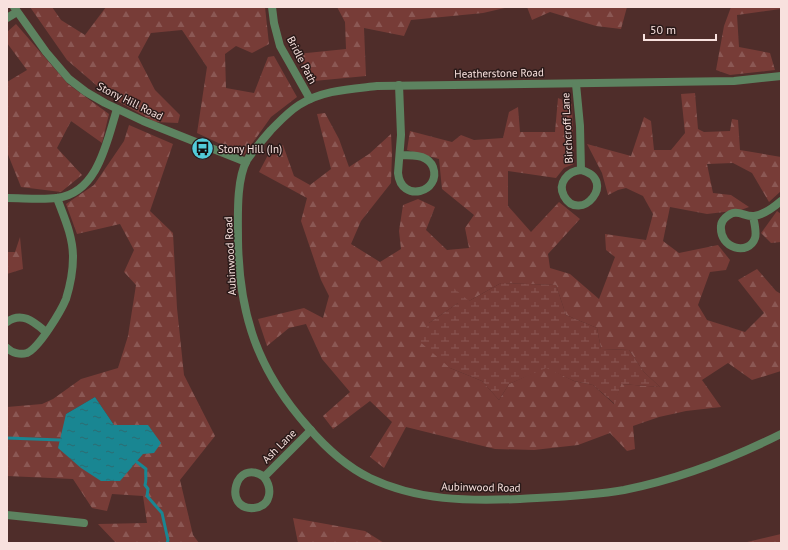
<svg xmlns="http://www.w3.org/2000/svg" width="788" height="550" font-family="'PT Sans',sans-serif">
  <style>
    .forest { fill: url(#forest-firs); fill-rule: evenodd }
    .wetland { fill: url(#wetland-marsh) }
    .water { fill: url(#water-ripples) }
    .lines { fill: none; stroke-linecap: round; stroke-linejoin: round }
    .stream { stroke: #198692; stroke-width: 3 }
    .street { stroke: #5d8360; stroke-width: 8 }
    .labels { text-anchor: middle; stroke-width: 3; stroke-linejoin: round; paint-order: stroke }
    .street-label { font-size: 11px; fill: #f8e1de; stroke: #2a1a19 }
    .poi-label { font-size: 11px; fill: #f8e1de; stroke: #2a1a19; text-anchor: start }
  </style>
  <defs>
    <pattern id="forest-firs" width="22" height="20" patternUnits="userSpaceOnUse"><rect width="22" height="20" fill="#773c37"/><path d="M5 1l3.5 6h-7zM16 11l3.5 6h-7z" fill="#8b5854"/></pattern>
    <pattern id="wetland-marsh" width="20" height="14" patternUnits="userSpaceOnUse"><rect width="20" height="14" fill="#773c37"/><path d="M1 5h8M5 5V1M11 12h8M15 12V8" fill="none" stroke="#8b5854"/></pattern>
    <pattern id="water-ripples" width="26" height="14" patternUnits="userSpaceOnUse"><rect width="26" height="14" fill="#198692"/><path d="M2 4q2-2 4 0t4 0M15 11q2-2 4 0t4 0" fill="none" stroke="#2d6c72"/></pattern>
  </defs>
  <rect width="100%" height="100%" fill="#4f2d2a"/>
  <g class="forest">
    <polygon points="30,7 52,7 61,20 85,35 106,7 265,7 269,44 252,53 236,46 225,54 226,88 254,93 268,57 274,56 297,97 271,117 244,155 197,133 207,67 182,30 151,33 138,57 155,90 180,115 178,123 155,122 110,97 67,60"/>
    <polygon points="337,7 509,7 483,13 411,20 404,36 364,28 366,76 314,81 297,54 346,49 345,22"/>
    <polygon points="527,7 627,7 621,29 596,26 550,12 532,20"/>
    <polygon points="731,7 781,7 781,9 737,15 739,47 770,53 775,70 730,75 716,70 724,26"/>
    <polygon points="16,24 68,84 109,114 102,143 71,121 57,148 82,175 61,192 21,187 7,152 7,82 27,70 7,43 7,32"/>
    <path d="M695 93 698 129 704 132 730 131 732 119 738 120 740 150 781 157V191L769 202 752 173 733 163 707 164 713 193 731 195 749 207 741 210 707 214 670 207 663 241 679 253 718 245 730 260 726 270 710 272 698 305 707 320 745 332 764 313 738 280 757 269 776 291 781 294V371L752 380 728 363 702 380 721 407 686 411 659 417 633 426 635 449 627 451 610 433 578 445 534 450 495 449 406 427 384 468 370 457 392 422 370 401 333 429 323 416 350 392 322 359 306 324 289 328 267 346 258 319 304 308 323 318 329 296 321 280 301 221 307 198 259 172 268 155 283 145 294 176 310 185 331 169 317 114 325 113 339 139 349 167 369 154 391 134 392 153 391 183 361 221 351 244 380 262 401 249 399 231 403 205 418 199 435 207 426 230 447 250 469 248 465 228 474 215 442 189 439 159 407 150 410 131 452 142 461 135 474 140 503 138 509 112 518 107 520 132H555L558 98 572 104 574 164 564 168 556 178 508 171V206L531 232 559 202 580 219 548 254 550 268 570 274 599 299 615 257 606 250 605 234 646 240 653 214 643 196 626 188 618 190 608 195 602 173 587 144 631 156 644 117 651 121 654 150H671L685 133 681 94ZM501 283 556 285 566 315 597 328 601 349 629 350 644 372 660 387 621 384 614 404 593 385 574 381 546 367 509 384 499 400 482 381 450 368 429 323 458 303 469 301Z"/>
    <path d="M129 125 173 144 150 211 173 233 177 308 184 375 215 436 180 480 193 535 199 543H116L98 524 147 523 143 496 112 494 107 511 92 508 73 479 7 476V407L42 404 53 399 81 379 118 368 128 336 136 285 124 272 134 250 120 224 77 234 66 204 94 185 124 141ZM95 397 114 425 66 414Z"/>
    <polygon points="777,211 781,214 781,242 771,243 761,233"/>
    <polygon points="20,237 23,269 7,274 7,252 15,252"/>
    <polygon points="293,518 365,531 384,543 298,543"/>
    <polygon points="781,534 781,543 743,543"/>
  </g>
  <polygon class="wetland" points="501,283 556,285 566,315 597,328 601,349 629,350 644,372 660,387 621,384 615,404 593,385 574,381 546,368 509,384 499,400 482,381 450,368 419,341 429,323 458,303 444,291 450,285 469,301"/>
  <polygon class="water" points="95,397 114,425 148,425 161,443 154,453 143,454 120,481 101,481 81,468 58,448 66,414"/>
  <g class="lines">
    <g class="stream">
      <polyline points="7,438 60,440"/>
      <path d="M137 462 146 469C145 475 147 479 145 485L148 489 147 496 162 513 168 540 167 543"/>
    </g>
    <g class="street">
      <polyline points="14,7 46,52 69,79 86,92 105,103 143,121 246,162"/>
      <polyline points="272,7 274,23 280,46 310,99"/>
      <polyline points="7,18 17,12"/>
      <path d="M781 76 734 81 377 86C351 89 322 90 299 105 288 112 280 121 271 130 263 139 254 150 247 160 236 180 238 217 238 240 239 315 258 371 308 427 326 448 345 466 370 478 418 501 468 501 520 499 555 497 589 496 624 490 679 479 731 459 781 434"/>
      <path d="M576 84 580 126 581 170C619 180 580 225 564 196 557 183 568 171 581 170"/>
      <path d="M399 85 401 135 398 173C401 204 442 192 433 167 431 162 427 159 422 157 415 155 407 155 400 155"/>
      <path d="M7 198C23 198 41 200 57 198 98 193 107 141 117 109"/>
      <path d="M753 216C754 222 757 232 755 238 749 256 719 249 721 226 721 223 723 220 725 218 737 207 743 217 754 216 763 215 774 207 781 201"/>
      <path d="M7 322C22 311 34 322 46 332"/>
      <path d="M7 348C12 353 20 355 27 353 39 348 61 311 66 299 70 286 73 271 73 257 73 236 64 217 57 198"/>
      <path d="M264 477C273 489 271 506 254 508 222 511 235 456 264 477L311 430"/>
      <polyline points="7,515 84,523"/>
    </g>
  </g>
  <defs>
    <symbol id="bus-disc" viewBox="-11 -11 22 22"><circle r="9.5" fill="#52cbd9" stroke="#2a1a19"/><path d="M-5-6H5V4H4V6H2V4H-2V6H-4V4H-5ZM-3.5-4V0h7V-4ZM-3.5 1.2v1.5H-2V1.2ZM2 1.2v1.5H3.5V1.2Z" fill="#111"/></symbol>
  </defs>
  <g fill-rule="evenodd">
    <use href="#bus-disc" x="190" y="136" width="25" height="25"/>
  </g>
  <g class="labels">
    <g class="street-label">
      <text transform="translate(302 60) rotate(63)" y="4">Bridle Path</text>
      <text transform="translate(499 73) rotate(-1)" y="4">Heatherstone Road</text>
      <text transform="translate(130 101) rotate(26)" y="4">Stony Hill Road</text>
      <text transform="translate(567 128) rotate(-93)" y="4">Birchcroff Lane</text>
      <text transform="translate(230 256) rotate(-93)" y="4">Aubinwood Road</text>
      <text transform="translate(279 446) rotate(-45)" y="4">Ash Lane</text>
      <text transform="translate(481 487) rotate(1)" y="4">Aubinwood Road</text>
    </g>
    <g class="poi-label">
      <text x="218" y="153">Stony Hill (In)</text>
    </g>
  </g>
  <rect width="788" height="550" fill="none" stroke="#f8e1de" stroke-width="16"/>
  <path d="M644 34v6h72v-6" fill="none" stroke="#f8e1de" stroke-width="2"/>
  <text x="650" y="34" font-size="12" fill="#f8e1de" stroke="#2a1a19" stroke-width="3" paint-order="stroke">50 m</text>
</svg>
